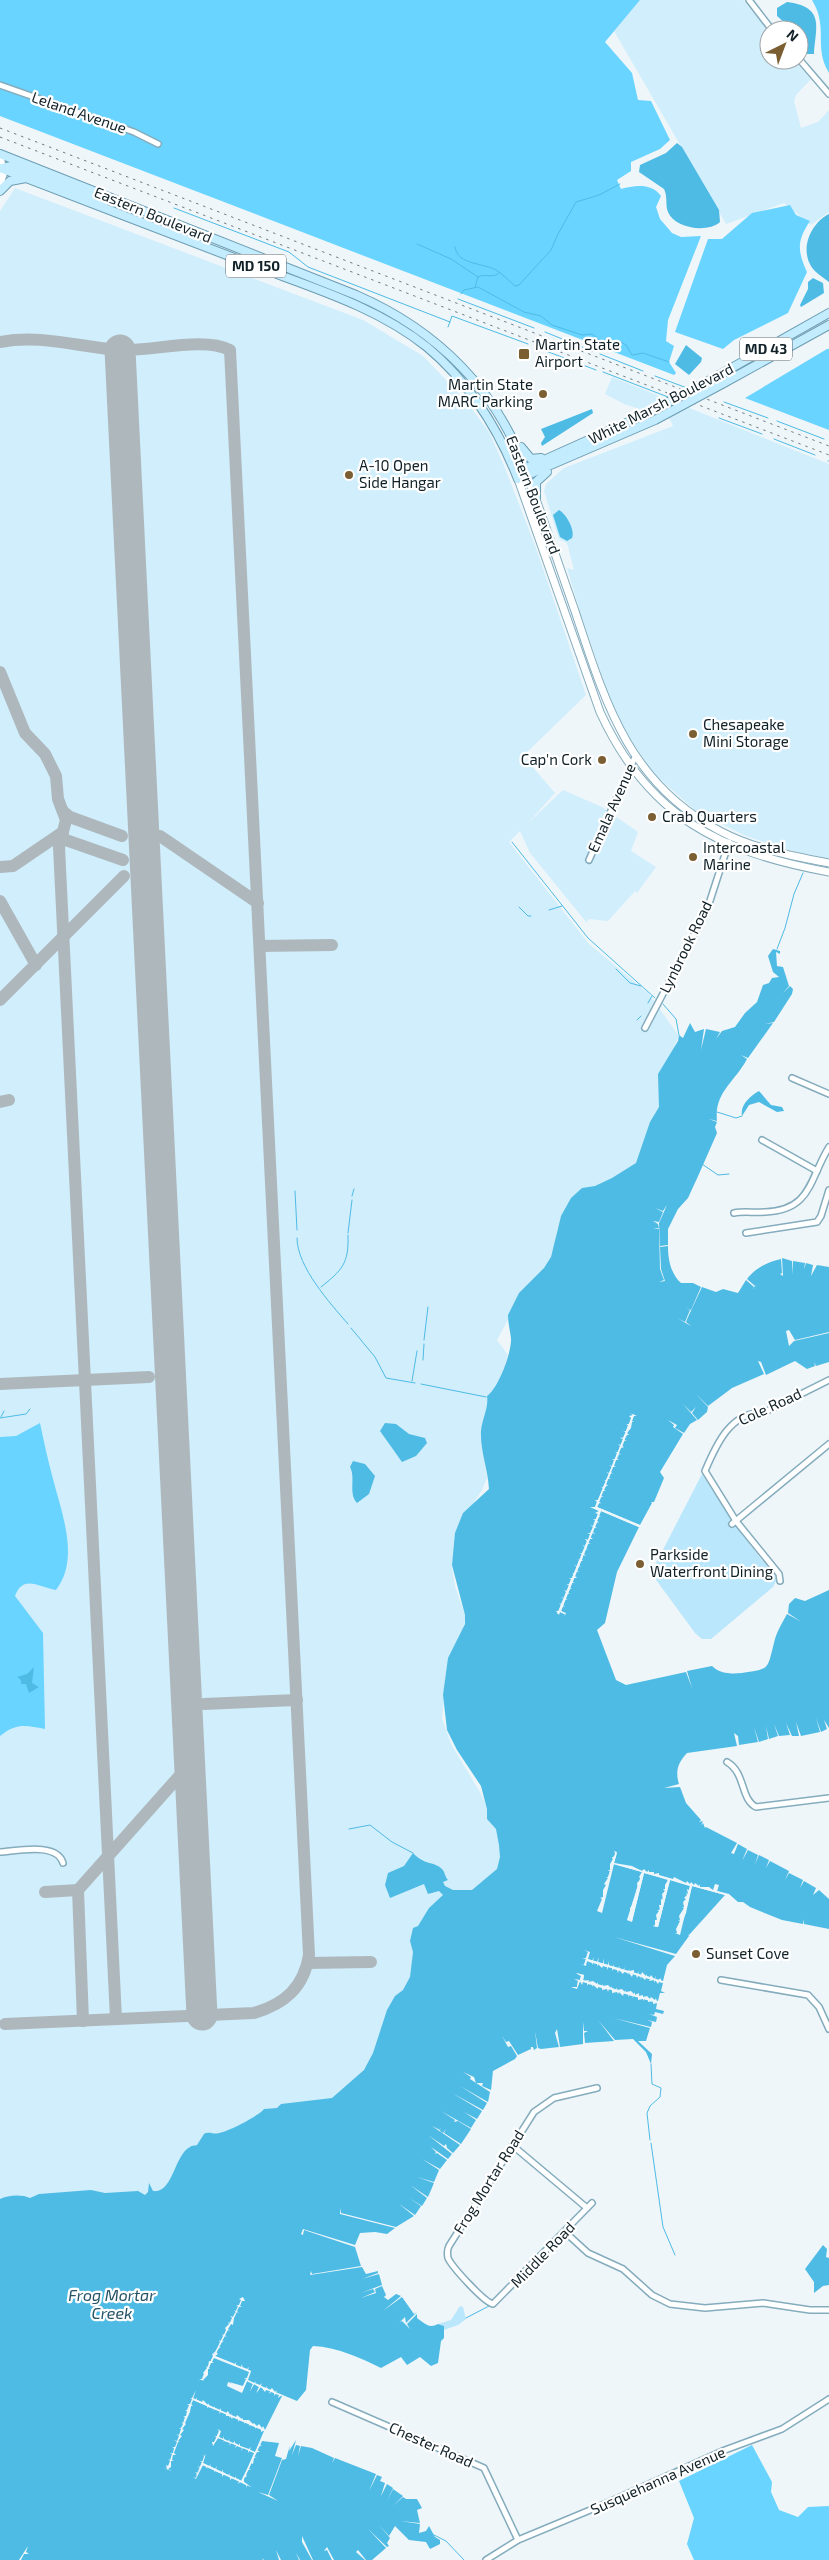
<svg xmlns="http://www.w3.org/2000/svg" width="829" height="2560" font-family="'Exo 2',sans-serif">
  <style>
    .built { fill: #d1eefc }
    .green { fill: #bae7fb }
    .forest { fill: #69d4ff }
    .water { fill: #4ebbe5 }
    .pier { fill: #eef6fa }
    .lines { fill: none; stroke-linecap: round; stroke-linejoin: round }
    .stream { stroke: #4ebbe5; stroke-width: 1 }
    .taxiway { stroke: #aeb8bc; stroke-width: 12 }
    .runway { stroke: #aeb8bc; stroke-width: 31 }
    .street-casing { stroke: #84acbd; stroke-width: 8 }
    .secondary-casing { stroke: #84acbd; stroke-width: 9 }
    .primary-casing { stroke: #6b9cb2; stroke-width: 10 }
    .street { stroke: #fff; stroke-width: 5 }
    .secondary { stroke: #fff; stroke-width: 7 }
    .primary { stroke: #c3ecfe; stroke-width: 8 }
    .rail { stroke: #6d797f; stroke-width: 1; stroke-dasharray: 2.5 5; stroke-linecap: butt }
    .primary-bridge-casing { stroke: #6b9cb2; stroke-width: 10; stroke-linecap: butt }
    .primary-bridge { stroke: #c3ecfe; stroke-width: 8 }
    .poi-dot { fill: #7b5e31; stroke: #fff; stroke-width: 2 }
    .labels { text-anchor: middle; stroke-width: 4.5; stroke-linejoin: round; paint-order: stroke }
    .shield { fill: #fff; stroke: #586468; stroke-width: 1 }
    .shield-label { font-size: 14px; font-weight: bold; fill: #112128 }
    .street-label { font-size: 15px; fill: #112128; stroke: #fff }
    .poi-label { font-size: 15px; fill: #112128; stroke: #fff; text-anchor: start }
    .water-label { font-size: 16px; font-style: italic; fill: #265365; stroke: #fff }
  </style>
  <rect width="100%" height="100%" fill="#eef6fa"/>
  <g class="built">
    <polygon points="640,0 743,0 769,32 769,60 794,60 811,79 796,95 794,101 801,128 818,122 829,110 829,212 811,225 784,203 726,224 614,31"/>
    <polygon points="15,188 363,320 423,356 466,401 489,432 505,468 536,548 586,695 523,756 555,793 528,823 563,790 602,807 638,832 631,851 656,867 637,893 635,891 608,921 588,919 587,923 530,853 520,831 509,842 589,944 649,994 679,1036 659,1081 666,1094 634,1168 562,1214 557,1230 553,1259 511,1314 497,1340 508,1355 481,1442 487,1478 482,1490 466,1515 456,1536 452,1567 455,1586 466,1618 445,1689 442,1718 451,1744 480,1792 500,1834 502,1862 496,1875 413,1946 412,1978 372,2062 335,2101 244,2124 222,2134 169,2185 158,2193 143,2198 0,2202 0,211"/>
    <polygon points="612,377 829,464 829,859 785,849 746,836 697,812 653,773 624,729 609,696 581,615 567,568 574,570 567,543 559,539 544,491 546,484 564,468 673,426 670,419 624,404 605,394"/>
  </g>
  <g class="green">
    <polygon points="702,1474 741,1533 777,1579 773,1587 711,1639 702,1639 695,1633 651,1573"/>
    <polygon points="460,2306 463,2307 466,2319 458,2325 444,2330 444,2326 438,2324 451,2320"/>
  </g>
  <g class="forest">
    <path d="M0 0H640L605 42 632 73 638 100 651 101 670 140 660 149 631 162V171L617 180 621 189C635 185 652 183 661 196L656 207 660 219 672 233 681 237 701 236 668 320 666 341 674 346 669 362 676 373 674 375 0 116Z"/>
    <path d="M812 0H829V73C813 46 829 28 812 0Z"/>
    <path d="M790 205 796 215 810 221C797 241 797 250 807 272L788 313 734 340 723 349 675 332 708 239H722L752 213Z"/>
    <polygon points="827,349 829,349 829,430 745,398"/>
    <path d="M40 1423C44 1442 48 1461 53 1479 62 1514 80 1559 56 1590 39 1587 23 1574 15 1596L43 1633 45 1729C25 1725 16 1723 0 1736V1437L16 1436Z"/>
    <polygon points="752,2445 772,2482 771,2492 779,2510 798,2517 808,2507 829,2506 829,2560 694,2560 687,2544 694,2518 679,2481"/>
  </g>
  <g class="water">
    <path d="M787 2C825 7 816 26 814 54H807L799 30H793L777 16V8Z"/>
    <path d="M677 143 682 147 719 210 720 222C708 233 675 229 668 212 665 205 668 197 664 189L639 172 640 165 666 153Z"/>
    <path d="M829 214V282C823 277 815 273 811 266 800 248 811 223 829 214Z"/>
    <polygon points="813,278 823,283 824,293 801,307 800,305 808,289 808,282"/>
    <polygon points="686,345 702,358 701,362 689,375 675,364"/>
    <polygon points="592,409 593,413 542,446 541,443 545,437 541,429"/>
    <path d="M559 510C567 515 575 530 572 538L567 541 560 537 553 515Z"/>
    <path d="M773 949 780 951V954L776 952 777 966 783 967 789 986 783 993 790 986 793 989 792 994 774 1022 765 1024 773 1023 748 1058 741 1055 747 1059C735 1082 714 1092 717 1121L709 1119 717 1122 715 1127 717 1133 699 1174 688 1198 678 1209 668 1229V1245L660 1246 659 1223 667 1205 663 1211 655 1208 663 1212 659 1222 653 1221 658 1224 659 1228 653 1229H659L660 1269 664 1280 659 1282 665 1281 661 1269 660 1247 668 1246C668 1260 671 1274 681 1283H693L701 1287 691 1310 686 1308 690 1310 685 1322 677 1318 691 1326 686 1322 688 1317 690 1318 688 1317 702 1287 716 1292 723 1289 738 1293 746 1280 754 1287 753 1289 757 1283 755 1286 747 1279C755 1268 768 1262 781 1259L782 1273 780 1274 783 1276 782 1258 792 1261V1275L793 1261 805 1263 804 1269 806 1263 813 1265 811 1276 817 1265 829 1267V1332L795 1340 789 1330 786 1331 789 1346 794 1341 829 1333V1362L816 1366 814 1362 815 1366 807 1369 795 1361 766 1375 761 1362 758 1361 764 1374 732 1388 708 1406 695 1393 708 1407 707 1412 698 1420 692 1413 696 1407 691 1412 683 1404 697 1420 690 1424 684 1433 675 1428 677 1425 668 1420 674 1425 673 1427 683 1434 660 1472 664 1478 654 1502H651L652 1503 640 1525 597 1507 599 1503H601L599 1502 621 1447 624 1448 622 1447 634 1415 636 1416 633 1414 623 1438 620 1437 623 1439 595 1507H591L599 1511 588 1540 585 1539 587 1541 557 1614 560 1612 566 1615 561 1611 597 1522 599 1523 597 1521 601 1511 639 1527 617 1572 605 1623 597 1630 616 1680 626 1685 686 1672 692 1688 687 1671 712 1666C720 1674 732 1674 742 1673 771 1669 767 1669 774 1643 776 1633 782 1623 787 1614L800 1621 788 1613 789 1604 795 1598 805 1601 829 1590V1728L824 1720 827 1729 821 1732 816 1718 820 1732 801 1736 796 1722 799 1736H792L786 1723 790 1735 779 1736 774 1724 778 1736 769 1739 766 1726 768 1739 759 1742 754 1727 758 1742 739 1745 738 1736 734 1733 737 1746 687 1753C678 1762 675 1772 679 1784L664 1788 680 1787 686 1803 701 1820 699 1822 703 1821 701 1825 703 1823 705 1828 706 1827 737 1843 731 1853 734 1854 738 1844 747 1849 742 1861 748 1850 758 1855 755 1864 759 1855 769 1860 766 1868 770 1861 789 1871 785 1880 789 1873 803 1880 800 1888 804 1881 816 1888 813 1895 819 1890 829 1899V1929L804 1924V1919L803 1924 782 1920 750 1907 743 1902H738L729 1894 717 1891 718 1885H715L714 1891 614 1863 617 1853 612 1858 613 1859 610 1870H608L610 1871 599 1911 601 1912 613 1864 642 1872 627 1920 632 1921 644 1873 668 1879 655 1926H653L658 1927 670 1880 690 1886 677 1934 686 1913 692 1886 725 1895 689 1935 688 1934 689 1936 676 1954 614 1937 675 1956 667 1965 663 1981 588 1959V1952L584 1965 587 1961 607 1967V1969L608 1967 663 1983 661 1991 665 1993H660L658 2001 583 1980 584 1975 576 1973 581 1976 580 1980 578 1981 577 1987H571L577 1988 580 1981 608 1989V1991V1989L657 2003 656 2009 664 2011 663 2014 655 2012 654 2015 649 2014 657 2017 656 2022 647 2020 652 2022 651 2027 613 2018 650 2028 646 2041H638L652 2054 651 2064 646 2052 633 2039 615 2040 598 2020 614 2041 585 2043 584 2033 588 2031H584L583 2022V2044L560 2047 557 2029 555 2033 559 2047 541 2049 538 2048 535 2031 537 2048 534 2050 533 2047H531V2049L518 2055 509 2041 506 2042 502 2036 508 2047 511 2046 517 2056 515 2059 493 2071 491 2090 482 2086 483 2083H476L474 2077 463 2072 471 2077 470 2079 490 2092 488 2102 460 2086 487 2103 483 2110 452 2093 482 2111 477 2119 464 2112 476 2120 471 2128 441 2111 455 2120 454 2122 458 2121 471 2129 461 2144 444 2133 446 2129 443 2133 440 2131 441 2127 440 2130 432 2126 460 2145 453 2153 447 2148 446 2144 444 2146 428 2135 452 2154 448 2159 431 2147 436 2152 435 2154 437 2153 447 2160 440 2169 422 2159 439 2170 434 2182 417 2177 434 2183 428 2197 410 2185 427 2198 422 2206 409 2198 421 2206 415 2215 399 2204 414 2216 396 2227 341 2213 340 2208V2214L395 2228 387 2234 375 2232 360 2233 355 2245 303 2229 301 2234 303 2235 304 2230 355 2247 361 2266 312 2274 311 2271 310 2275 362 2267 366 2274 378 2271V2273L362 2279 379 2274 382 2285 361 2293 373 2289 375 2292 361 2298 376 2293 375 2289 382 2286 386 2295 384 2297 388 2300 396 2294 401 2296 383 2311 402 2297 414 2314 417 2312 406 2323 405 2317 399 2323 402 2321 410 2329 407 2324 417 2314V2318C424 2323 429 2329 438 2324L444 2326V2338L441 2341 438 2363 431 2366 420 2357 407 2365 401 2357 381 2368C361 2358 337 2347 313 2346L310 2350 306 2390 297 2401 247 2380 251 2371 242 2367 243 2365 241 2367 215 2356 243 2297 201 2380 214 2357 250 2372 243 2386 229 2382 242 2392 247 2381 253 2384 250 2391 254 2384 259 2387 257 2393 260 2387 282 2396 265 2430 193 2398 196 2390 167 2470 193 2400 264 2431 255 2452 218 2437 219 2431 213 2445 218 2438 255 2453 241 2481 203 2463 206 2453 195 2478 202 2465 251 2487 244 2482V2479L262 2441 279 2443 275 2456 282 2458 268 2495 258 2492 278 2501 269 2495 282 2460 286 2459 290 2445 289 2451 296 2440 292 2455 296 2445 300 2446 298 2456 301 2446 312 2448 334 2458 332 2463 335 2458 376 2474 369 2491 377 2475 382 2477 380 2481 385 2483 381 2496 387 2484 393 2488 387 2501 393 2489 403 2496 393 2506 403 2497 406 2499H417L422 2508 417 2510 420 2523 400 2521 420 2524 419 2533 426 2531 429 2526 435 2537 440 2540V2544L430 2549 426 2542 409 2540 395 2526 389 2536 379 2525 390 2538 387 2543 389 2546 387 2547 368 2529 386 2548 372 2560H366L358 2550 356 2552 365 2560H334L327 2547 324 2551 327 2550 332 2560H313L302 2536V2542L312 2560H300L296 2553 299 2560H281L276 2550 279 2560H264L262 2558 263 2560H21L24 2554H29L26 2552 28 2546 19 2560H0V2199C8 2195 22 2194 30 2198L39 2194 91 2190 105 2193 138 2191 145 2195 148 2192 149 2183 153 2191C173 2194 174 2155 190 2147 192 2145 195 2146 197 2145L204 2134C210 2131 214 2135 219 2133 228 2132 260 2115 264 2109L277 2108 281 2104 332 2098 364 2070 373 2053 387 2010 395 1996 403 1990 410 1977 413 1952 410 1941 413 1928 418 1926 429 1908 443 1895 439 1891 428 1894 424 1884 390 1898 385 1885 388 1873 404 1866 413 1853C425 1866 434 1861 442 1869 445 1872 445 1877 448 1880L443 1882 445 1886 453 1890H472L497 1869 500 1857 499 1845 496 1829 487 1819V1809L481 1786 457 1750 447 1730 443 1695 448 1658 465 1624V1615L452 1565 455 1533 463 1513 489 1489C488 1469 480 1451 481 1431 482 1419 489 1407 487 1396 498 1389 512 1352 511 1338 510 1330 508 1323 508 1315L519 1293 544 1268 551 1257 561 1216 571 1198 582 1188 595 1186 612 1178 636 1163 650 1122 659 1107 658 1074 678 1041 679 1035 683 1038 690 1023 695 1032 704 1029 701 1050 706 1029 720 1032 716 1039 722 1031 735 1027 745 1013 757 1002 763 985 769 983 772 978 779 977 773 972 768 956Z"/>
    <path d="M759 1091 771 1105 782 1107 784 1111 777 1112 759 1102 749 1105 742 1116C740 1105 750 1096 759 1091Z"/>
    <polygon points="385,1423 396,1424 409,1434 425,1438 427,1443 416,1456 402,1462 380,1431"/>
    <path d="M353 1461 365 1464 375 1476 369 1494 357 1503C348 1493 356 1478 350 1467Z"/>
    <polygon points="34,1667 32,1683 39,1687 29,1693 26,1684 21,1684 21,1680 17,1677 27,1674"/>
    <polygon points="823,2245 827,2249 826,2257 829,2258 829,2285 823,2286 814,2293 814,2282 805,2269"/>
  </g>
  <g class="pier">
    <polygon points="630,1413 637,1416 634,1416 632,1421 634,1422 632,1422 631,1428 627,1433 629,1435 627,1435 624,1440 627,1441 624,1441 622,1446 624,1447 621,1448 619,1453 621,1455 619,1454 617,1459 619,1460 616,1460 614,1466 616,1467 613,1467 611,1472 613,1474 611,1473 609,1478 611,1479 608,1479 606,1484 608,1486 606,1486 604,1490 606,1491 603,1491 601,1496 604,1497 601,1497 599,1502 601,1504 599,1503 597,1507 642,1526 641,1528 601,1511 599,1516 601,1517 599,1517 597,1521 599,1523 597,1522 595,1527 597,1528 594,1528 593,1532 595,1534 592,1533 590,1537 593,1539 590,1539 588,1543 591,1544 588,1544 586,1548 588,1550 586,1549 584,1554 586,1556 583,1555 582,1560 583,1561 581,1561 579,1565 581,1567 579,1566 577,1571 579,1572 576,1572 575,1576 577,1578 574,1578 572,1582 575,1583 572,1583 570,1588 572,1589 570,1589 568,1593 570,1594 567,1594 565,1599 568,1600 565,1600 563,1605 565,1607 563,1606 561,1611 566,1613 564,1617 565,1614 560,1612 559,1615 556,1611 559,1611 561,1605 559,1603 561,1604 564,1599 561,1597 564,1598 566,1592 564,1590 567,1591 569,1585 566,1584 569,1584 571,1579 569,1578 572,1578 574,1574 572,1573 574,1573 577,1567 574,1565 577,1566 579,1560 577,1559 580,1560 582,1554 579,1553 582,1553 585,1547 582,1545 585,1546 587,1541 585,1539 588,1540 590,1534 587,1533 590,1533 593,1527 590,1525 593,1526 595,1520 593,1519 596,1519 598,1514 595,1513 599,1511 590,1507 595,1507 597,1502 595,1500 598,1500 603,1488 601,1487 603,1487 606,1481 604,1480 606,1480 609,1474 606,1472 609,1473 612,1467 609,1465 612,1466 614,1460 612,1459 615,1459 617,1453 615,1452 618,1452 620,1446 618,1444 621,1445 623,1439 620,1438 623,1438 626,1432 623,1431 626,1431 628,1425 626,1424 629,1424 631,1418 629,1416 633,1415"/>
    <polygon points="614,1851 617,1852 614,1863 632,1866 642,1871 644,1869 647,1872 649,1870 649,1872 654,1872 654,1874 659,1873 659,1875 673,1879 674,1877 686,1883 687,1881 690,1884 691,1882 694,1885 695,1883 699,1886 700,1884 700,1887 709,1887 713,1890 715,1884 719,1885 717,1891 730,1895 730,1897 724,1900 725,1895 692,1886 680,1935 675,1933 677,1933 676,1929 680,1921 678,1920 680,1920 679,1916 684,1908 682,1907 684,1907 683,1902 686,1899 684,1898 687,1895 686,1893 688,1894 687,1889 689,1890 690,1886 670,1880 658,1927 653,1926 655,1925 655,1920 657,1920 656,1915 659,1911 657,1910 660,1910 659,1905 661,1905 661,1899 663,1900 662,1894 665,1891 663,1889 665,1889 665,1885 668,1880 644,1873 632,1922 627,1920 629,1919 629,1913 631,1914 630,1908 634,1903 632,1902 634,1902 637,1891 636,1889 638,1890 637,1883 641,1879 639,1877 642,1872 614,1864 602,1913 597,1911 602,1899 600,1898 603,1897 603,1890 606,1885 604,1884 608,1878 606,1877 608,1877 610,1871 608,1871 610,1870 610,1864 613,1859 612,1857 614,1858 615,1853"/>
    <polygon points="584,1950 590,1952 588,1959 592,1961 594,1957 593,1961 597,1962 599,1957 598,1962 603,1964 604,1958 604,1964 608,1965 609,1961 609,1966 613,1967 614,1964 614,1967 618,1968 620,1966 619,1968 623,1970 625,1967 624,1970 628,1971 630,1969 629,1971 634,1970 634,1973 637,1974 639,1971 638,1974 641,1975 642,1972 646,1976 647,1974 647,1976 650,1977 651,1975 654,1979 656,1976 655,1979 659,1980 660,1978 663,1983 659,1982 658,1984 655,1980 654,1983 654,1980 649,1981 650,1979 646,1978 645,1980 642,1977 640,1979 641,1977 638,1976 637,1978 636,1975 633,1974 632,1977 629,1973 627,1975 628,1973 624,1972 623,1974 619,1970 618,1973 617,1970 613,1969 612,1971 612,1968 608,1967 607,1970 607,1967 603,1966 602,1968 598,1964 597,1967 597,1964 593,1963 592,1965 592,1963 587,1961 586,1966 580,1964 584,1965 586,1959 582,1958 586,1958 588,1952"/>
    <polygon points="576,1973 584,1975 583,1981 589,1980 588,1982 593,1981 597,1984 598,1982 598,1985 602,1986 603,1984 603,1986 608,1985 611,1988 612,1986 612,1988 616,1990 617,1987 617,1990 622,1989 625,1992 626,1990 626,1992 631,1991 634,1994 635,1992 635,1995 639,1993 639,1996 643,1995 643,1997 647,1996 650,1999 651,1997 655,2000 656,1998 657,2003 653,2004 653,2001 648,2002 648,2000 644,1999 643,2001 643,1999 638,2000 638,1997 634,1996 632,1998 633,1996 629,1995 628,1997 628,1994 624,1993 623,1996 619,1992 618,1994 617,1992 612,1993 612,1990 609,1989 608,1992 607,1989 602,1990 602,1988 598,1987 598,1989 593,1985 592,1987 592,1985 588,1984 587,1986 587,1983 583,1982 582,1985 580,1981 577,1989 571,1987 577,1987 578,1981 574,1979 580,1980 581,1976"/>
    <polygon points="243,2297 245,2301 242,2301 240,2306 242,2307 239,2307 237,2311 239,2313 237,2312 234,2318 236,2319 234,2318 233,2325 231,2324 228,2329 230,2331 228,2330 225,2335 227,2337 225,2336 222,2341 224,2342 222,2342 219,2347 221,2348 219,2348 216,2352 218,2354 215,2356 235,2364 236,2362 236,2365 241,2367 242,2364 242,2367 247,2369 249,2367 248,2370 251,2371 248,2380 254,2383 256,2381 255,2383 260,2385 262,2383 261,2386 266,2388 267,2386 267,2388 270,2390 272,2388 275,2392 277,2390 276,2393 282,2395 278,2398 279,2395 275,2394 274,2396 274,2393 271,2392 269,2394 270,2391 266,2390 265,2392 261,2387 256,2393 259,2387 254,2384 250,2391 253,2384 247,2381 242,2393 227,2386 228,2382 238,2387 243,2386 246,2379 244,2378 247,2378 249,2372 214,2358 212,2362 214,2363 211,2363 209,2368 210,2369 208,2369 208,2375 203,2380 204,2381 199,2379 202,2379 204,2374 203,2373 207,2368 206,2366 208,2367 209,2361 211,2361 213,2356 212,2354 215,2353 213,2352 215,2352 218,2347 216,2346 218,2347 220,2342 219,2340 221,2341 223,2336 222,2334 224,2335 226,2330 225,2328 229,2324 228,2322 230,2323 232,2318 230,2316 233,2317 236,2312 234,2310 236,2311 238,2306 236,2305 239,2305 241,2300 239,2299"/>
    <polygon points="196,2390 193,2399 196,2400 197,2397 197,2400 202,2402 203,2400 208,2405 209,2403 209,2405 214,2408 215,2406 215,2408 220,2410 221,2408 221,2411 226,2413 228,2411 230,2415 232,2413 231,2415 236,2417 237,2415 242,2419 243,2418 243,2420 249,2420 253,2424 254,2423 257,2426 259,2424 262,2428 263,2426 265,2430 261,2432 261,2429 256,2427 255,2429 255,2427 250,2425 249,2426 249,2424 245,2422 244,2424 244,2422 239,2420 238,2422 238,2419 233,2417 232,2419 230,2416 229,2418 229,2416 226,2416 226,2414 221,2412 219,2414 220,2411 215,2409 213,2411 214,2409 208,2407 207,2408 207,2406 193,2400 191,2404 193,2406 191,2406 190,2412 185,2423 186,2424 182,2429 184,2430 180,2435 182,2436 178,2441 180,2442 178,2442 174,2453 176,2455 173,2455 172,2460 174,2461 171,2461 171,2467 168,2469 172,2471 163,2468 167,2469 166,2465 168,2466 170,2461 168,2459 170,2460 172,2454 170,2453 173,2453 174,2448 172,2447 175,2447 177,2442 174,2440 177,2441 179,2436 176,2434 179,2435 181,2429 179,2428 181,2428 183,2424 181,2422 183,2423 185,2417 183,2416 186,2416 187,2411 185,2410 187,2410 189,2405 187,2404 190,2404 192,2399 190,2398 192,2398"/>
    <polygon points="217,2429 221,2431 219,2437 223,2439 224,2436 224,2439 228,2441 230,2439 229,2441 233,2443 235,2441 235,2443 239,2445 240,2443 240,2446 249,2449 251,2447 250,2450 255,2452 262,2441 260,2445 262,2446 259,2446 257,2450 260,2452 257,2452 254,2457 257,2458 254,2458 253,2464 251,2463 249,2469 251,2470 248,2470 246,2475 247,2476 244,2478 244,2482 251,2487 247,2485 246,2488 246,2485 240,2482 238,2484 239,2481 232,2478 230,2480 230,2477 224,2474 222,2477 222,2474 215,2471 214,2472 214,2470 207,2467 206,2469 206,2466 203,2465 196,2479 193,2477 196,2478 197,2474 195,2472 198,2473 200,2468 197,2466 200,2467 202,2462 200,2461 203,2461 204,2456 202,2455 205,2456 206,2453 203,2463 209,2466 211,2464 210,2466 215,2469 217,2466 216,2469 222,2472 223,2469 223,2472 228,2475 230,2473 229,2475 235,2478 236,2476 236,2478 242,2481 254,2453 249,2451 248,2453 248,2450 243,2448 241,2451 242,2448 237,2446 235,2448 236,2445 231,2443 229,2446 230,2443 224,2441 223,2443 224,2440 218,2438 213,2446 212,2442 214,2442 217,2437 214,2436 217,2436 219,2431"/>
  </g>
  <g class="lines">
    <g class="stream">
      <polyline points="174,208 289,252 308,267 450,322"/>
      <path d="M417 244 451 259 478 277C485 273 493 279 499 273"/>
      <path d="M455 247C457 265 484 263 496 270 503 274 509 281 515 286L519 285 551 250 558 234 576 202 599 195 620 184"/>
      <polyline points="475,287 478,277"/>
      <path d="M461 294 464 290 478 287 524 312 541 316 552 325 582 335 592 334C606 344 602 351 621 342L626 345 632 355 643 353 669 362"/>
      <polyline points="458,299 534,328"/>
      <polyline points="448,327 452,316 528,344"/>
      <polyline points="545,332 592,351"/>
      <polyline points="538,348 596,370"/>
      <polyline points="600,354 643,371"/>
      <polyline points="603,372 668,397"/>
      <polyline points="655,376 687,388"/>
      <polyline points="724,402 768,418"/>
      <polyline points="719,418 762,434"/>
      <polyline points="777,421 824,439"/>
      <polyline points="774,439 815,455"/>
      <polyline points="828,461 829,461"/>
      <polyline points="512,842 588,938 655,998"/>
      <polyline points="519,907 528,916 531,916"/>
      <polyline points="549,910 562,906"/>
      <polyline points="777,949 785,928 794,894 803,873"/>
      <polyline points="616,969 630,983 641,986"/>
      <polyline points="648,1003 652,996"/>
      <polyline points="663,1004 676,1019 679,1035"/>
      <polyline points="637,1020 641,1016"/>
      <polyline points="717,1112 736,1118 742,1116"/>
      <polyline points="702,1164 718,1175 729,1174"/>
      <polyline points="295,1191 297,1230"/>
      <polyline points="352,1196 354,1189"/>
      <polyline points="348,1233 352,1200"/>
      <path d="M297 1238C297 1267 330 1303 348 1324"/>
      <path d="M321 1287C342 1270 349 1264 348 1235"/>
      <polyline points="351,1328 375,1357 386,1378 415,1383"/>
      <polyline points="424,1340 428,1307"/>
      <polyline points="423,1360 424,1344"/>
      <polyline points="412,1381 417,1351"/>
      <polyline points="421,1384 486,1397"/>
      <polyline points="1,1417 4,1411"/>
      <polyline points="0,1418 26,1414 30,1409"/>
      <polyline points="349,1829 370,1825 392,1842 413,1853"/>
      <polyline points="650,2140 647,2113 650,2106 660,2097 661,2088 652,2084 651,2064"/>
      <polyline points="651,2143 663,2227 675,2255"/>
      <polyline points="466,2318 489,2306"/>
      <polyline points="434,2535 446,2541 464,2560"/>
    </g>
    <g class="taxiway">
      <path d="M0 342C40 334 79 347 119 350 150 352 203 336 230 350L309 1955C304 1987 285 2004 254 2013L5 2024"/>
      <polyline points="0,672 25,733 45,754 56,776 58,799 66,820 59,847 116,2019"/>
      <polyline points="64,812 70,817 122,836"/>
      <polyline points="160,836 258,903"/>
      <polyline points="60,838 123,860"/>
      <polyline points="0,867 13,866 63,832"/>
      <polyline points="0,901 36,965"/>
      <polyline points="260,946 332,945"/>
      <polyline points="0,1000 124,876"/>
      <polyline points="0,1102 9,1100"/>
      <polyline points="0,1384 149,1377"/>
      <polyline points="204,1704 297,1700"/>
      <polyline points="45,1892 78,1890"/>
      <polyline points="308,1963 371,1962"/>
      <polyline points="83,2021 78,1890 190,1764"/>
    </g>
    <polyline class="runway" points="120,350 202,2015"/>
    <defs>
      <g id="street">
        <polyline points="749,0 772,30"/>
        <polyline points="799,59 829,94"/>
        <polyline points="0,85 134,132 158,144"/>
        <polyline points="589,860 635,757"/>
        <polyline points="645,1028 707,910 729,842"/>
        <polyline points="792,1078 829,1094"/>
        <polyline points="762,1140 817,1171"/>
        <path d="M734 1213C744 1211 754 1213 765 1212 812 1210 809 1179 829 1147"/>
        <polyline points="746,1233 817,1222 821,1216 829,1190"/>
        <polyline points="732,1524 829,1444"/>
        <path d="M780 1581 779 1574 736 1521 705 1471C716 1445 731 1411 763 1413L829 1380"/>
        <path d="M727 1762C746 1773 740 1799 756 1807L829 1798"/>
        <path d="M0 1852C17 1851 57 1842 63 1863"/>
        <polyline points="721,1980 808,1995 819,2007 829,2029"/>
        <polyline points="512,2145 587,2208"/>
        <path d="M592 2203 493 2304C484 2302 452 2267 448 2258 447 2253 447 2250 449 2246L534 2112 554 2098 597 2088"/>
        <polyline points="565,2232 588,2253 623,2269 652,2295 670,2304 705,2308 763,2303 810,2310 829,2310"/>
        <polyline points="332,2402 484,2468 518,2540"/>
        <polyline points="486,2560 518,2540 607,2503 725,2450 782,2429 829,2399"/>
      </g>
      <g id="secondary">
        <polyline points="0,184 3,175 0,154"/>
        <path d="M527 475C544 520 559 566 575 611 605 702 629 784 720 831 754 849 792 856 829 863"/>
        <path d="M518 479 600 712C648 817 720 852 829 872"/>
      </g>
      <g id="primary">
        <path d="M0 154 356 295C437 330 499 391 527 475"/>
        <path d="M0 168C83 200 167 232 250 264 310 287 376 306 427 347 470 383 498 428 518 479L655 420"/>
        <polyline points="3,168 11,166 105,201"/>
        <polyline points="0,191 10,181 26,178"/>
        <polyline points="712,379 829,313"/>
        <polyline points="722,384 829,325"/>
        <polyline points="521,447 531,459 541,458"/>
        <polyline points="522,470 644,415"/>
        <polyline points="536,498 536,482 547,472"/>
      </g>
    </defs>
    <use href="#street" class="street-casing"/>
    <use href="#secondary" class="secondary-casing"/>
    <use href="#primary" class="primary-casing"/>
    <use href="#street" class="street"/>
    <use href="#secondary" class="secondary"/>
    <use href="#primary" class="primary"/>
    <g class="rail">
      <polyline points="0,128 829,446"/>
      <polyline points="0,137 829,455"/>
    </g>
    <defs>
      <g id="primary-bridge">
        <polyline points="644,415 712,379"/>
        <polyline points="655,420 722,384"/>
      </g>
    </defs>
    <use href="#primary-bridge" class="primary-bridge-casing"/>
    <use href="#primary-bridge" class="primary-bridge"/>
  </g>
  <g class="poi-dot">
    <rect x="518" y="348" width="12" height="12" rx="2.5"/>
    <circle cx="543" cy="394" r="5"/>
    <circle cx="349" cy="475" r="5"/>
    <circle cx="693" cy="734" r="5"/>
    <circle cx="602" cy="760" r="5"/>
    <circle cx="652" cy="817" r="5"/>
    <circle cx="693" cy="857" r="5"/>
    <circle cx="640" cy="1564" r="5"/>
    <circle cx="696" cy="1954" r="5"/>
  </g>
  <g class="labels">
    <g class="shield">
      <rect x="226" y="254.5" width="60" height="23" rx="4"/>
      <rect x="740" y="337.5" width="52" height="23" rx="4"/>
    </g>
    <g class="shield-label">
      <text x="256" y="271">MD 150</text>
      <text x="766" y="354">MD 43</text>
    </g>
    <g class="street-label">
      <text transform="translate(79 113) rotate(19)" y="5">Leland Avenue</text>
      <text transform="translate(153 215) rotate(22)" y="5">Eastern Boulevard</text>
      <text transform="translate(661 404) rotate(-27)" y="5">White Marsh Boulevard</text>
      <text transform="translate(533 495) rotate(69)" y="5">Eastern Boulevard</text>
      <text transform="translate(612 808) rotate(-66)" y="5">Emala Avenue</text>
      <text transform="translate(686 947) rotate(-64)" y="5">Lynbrook Road</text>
      <text transform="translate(770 1407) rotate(-25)" y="5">Cole Road</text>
      <text transform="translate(489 2182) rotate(-58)" y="5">Frog Mortar Road</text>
      <text transform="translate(543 2255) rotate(-46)" y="5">Middle Road</text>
      <text transform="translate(431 2445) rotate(24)" y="5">Chester Road</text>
      <text transform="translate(658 2481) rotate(-24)" y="5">Susquehanna Avenue</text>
    </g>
    <g class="poi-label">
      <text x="535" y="350">Martin State<tspan x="535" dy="17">Airport</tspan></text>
      <text x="533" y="390" text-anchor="end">Martin State<tspan x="533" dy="17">MARC Parking</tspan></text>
      <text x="359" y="471">A-10 Open<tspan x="359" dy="17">Side Hangar</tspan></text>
      <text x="703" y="730">Chesapeake<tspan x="703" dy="17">Mini Storage</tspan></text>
      <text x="592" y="765" text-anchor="end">Cap'n Cork</text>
      <text x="662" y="822">Crab Quarters</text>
      <text x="703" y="853">Intercoastal<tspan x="703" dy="17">Marine</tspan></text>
      <text x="650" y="1560">Parkside<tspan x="650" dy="17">Waterfront Dining</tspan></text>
      <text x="706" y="1959">Sunset Cove</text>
    </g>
    <g class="water-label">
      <text x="112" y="2301">Frog Mortar<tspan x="112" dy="18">Creek</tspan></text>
    </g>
  </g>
  <g transform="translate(784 45) rotate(42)"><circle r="24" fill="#ffffff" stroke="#a0a6a9"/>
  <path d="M0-4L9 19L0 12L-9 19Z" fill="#7b5e31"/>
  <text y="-8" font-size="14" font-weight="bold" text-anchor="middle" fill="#112128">N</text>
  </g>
</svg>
